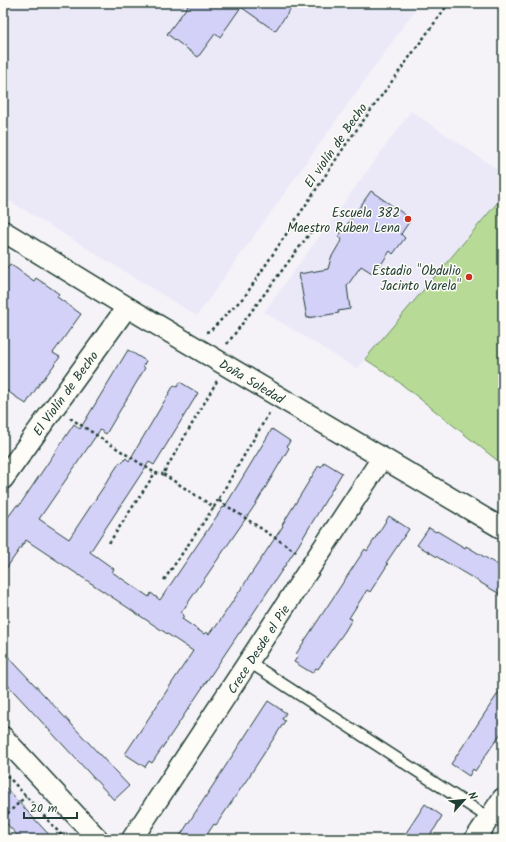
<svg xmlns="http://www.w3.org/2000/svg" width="506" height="842" font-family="Kalam,sans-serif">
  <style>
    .built { fill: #ebe9f8 }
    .green { fill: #b7db96; stroke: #6b8c65 }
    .building { fill: #d4d1f9; stroke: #1f3d34 }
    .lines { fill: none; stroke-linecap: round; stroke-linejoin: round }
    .service-casing { stroke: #1f3d34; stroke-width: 13 }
    .minor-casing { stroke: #1f3d34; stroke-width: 23 }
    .path { stroke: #1f3d34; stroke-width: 2.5; stroke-dasharray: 3 3; stroke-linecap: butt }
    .service { stroke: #fdfcf7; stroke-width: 10 }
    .minor { stroke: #fdfcf7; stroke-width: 20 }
    .poi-dot { fill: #c8321e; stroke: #fdfcf7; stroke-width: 1.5 }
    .labels { text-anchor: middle; stroke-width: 3; stroke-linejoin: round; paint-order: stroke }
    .street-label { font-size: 13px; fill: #1f3d34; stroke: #fdfcf7 }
    .poi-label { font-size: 13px; fill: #1f3d34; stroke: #fdfcf7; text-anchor: end }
  </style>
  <rect width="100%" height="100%" fill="#f5f3f7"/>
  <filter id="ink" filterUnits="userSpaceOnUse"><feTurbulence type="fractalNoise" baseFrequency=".025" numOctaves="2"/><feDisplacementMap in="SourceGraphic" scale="8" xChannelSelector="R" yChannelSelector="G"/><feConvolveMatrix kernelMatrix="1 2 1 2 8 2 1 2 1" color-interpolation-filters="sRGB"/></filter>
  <g filter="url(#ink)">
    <g class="built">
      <polygon points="3,3 420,3 197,316 3,197"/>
      <polygon points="411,111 503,173 503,196 357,369 264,312"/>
    </g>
    <polygon class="green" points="503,196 503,465 395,379 365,359"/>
    <g class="building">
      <polygon points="190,3 295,3 275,31 241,7 220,37 215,34 198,57 167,34"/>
      <polygon points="371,191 411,219 401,234 405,238 393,254 390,251 380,266 378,264 372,273 361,266 347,286 350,309 338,311 339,313 307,318 299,274 328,269 331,258 342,239 338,237"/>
      <polygon points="10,264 34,281 36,278 51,288 59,294 57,297 81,314 53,353 60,357 43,380 42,380 26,404 3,388 3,274"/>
      <polygon points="128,350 146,361 143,366 145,368 106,434 100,430 39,519 69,539 120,462 122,463 126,458 129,461 174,385 177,387 180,382 198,393 154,465 149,462 90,552 114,569 112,572 149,597 151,593 160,600 223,507 224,508 272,429 290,441 287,446 289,448 255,505 181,613 184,615 182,619 204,634 206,632 209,634 214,627 215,628 283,526 282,525 319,465 321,467 324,462 342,473 298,546 240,633 239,633 152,763 149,761 145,767 125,754 193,651 26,540 3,573 3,524 17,505 19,506 74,424 80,429"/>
      <polygon points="389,516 409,529 386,563 388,564 370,592 367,590 349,618 352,619 345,631 318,669 316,668 312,673 294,662 298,656 296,654 365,549 367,551"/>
      <polygon points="429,528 436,532 437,531 465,548 466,546 503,568 503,596 417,545"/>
      <polygon points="3,651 129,786 114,800 3,680"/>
      <polygon points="503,686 503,730 475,771 473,769 469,776 451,764"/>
      <polygon points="268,701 286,713 282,719 285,721 248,778 216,825 214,824 204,839 178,839"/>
      <polygon points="3,785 53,839 21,839 3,820"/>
      <polygon points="425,804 442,816 435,828 427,839 402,839"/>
    </g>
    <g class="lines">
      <defs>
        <polyline id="service" points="249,662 489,818"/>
        <g id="minor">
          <polyline points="3,231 127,307 503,529"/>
          <polyline points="3,479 127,307"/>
          <polyline points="3,737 98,839"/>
          <polyline points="132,839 382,458"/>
          <polyline points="475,839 503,798"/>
        </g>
      </defs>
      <use href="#service" class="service-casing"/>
      <use href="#minor" class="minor-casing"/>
      <g class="path">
        <polyline points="206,332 210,331 245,296 347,143 449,3"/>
        <polyline points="227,344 316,225"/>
        <polyline points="217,381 163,474 214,507 218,500"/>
        <polyline points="269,413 218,500 298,553"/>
        <polyline points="70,418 155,473"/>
        <polyline points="109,543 155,473 163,474"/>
        <polyline points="164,580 214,507"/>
        <polyline points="3,771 65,839"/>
        <polyline points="3,818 26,796"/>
      </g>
      <use href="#service" class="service"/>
      <use href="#minor" class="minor"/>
    </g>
  </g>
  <g class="poi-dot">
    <circle cx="408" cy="219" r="4"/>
    <circle cx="469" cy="277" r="4"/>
  </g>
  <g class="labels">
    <g class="street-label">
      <text transform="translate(335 145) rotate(-55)" y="5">El violín de Becho</text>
      <text transform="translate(252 381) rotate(31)" y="5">Doña Soledad</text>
      <text transform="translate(65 393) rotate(-54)" y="5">El Violín de Becho</text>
      <text transform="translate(258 649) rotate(-57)" y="5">Crece Desde el Pie</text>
    </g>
    <g class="poi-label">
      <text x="400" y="217">Escuela 382<tspan x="400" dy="15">Maestro Ruben Lena</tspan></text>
      <text x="461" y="275">Estadio "Obdulio<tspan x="461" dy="15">Jacinto Varela"</tspan></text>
    </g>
  </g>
  <rect width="506" height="842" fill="none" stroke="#fdfcf7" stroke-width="16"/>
  <rect x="8" y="8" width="490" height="826" fill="none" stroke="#1f3d34" stroke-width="1.5" filter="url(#ink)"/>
  <g transform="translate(464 800) rotate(63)" stroke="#fdfcf7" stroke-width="3" paint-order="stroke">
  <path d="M0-3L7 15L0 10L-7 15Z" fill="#1f3d34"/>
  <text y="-6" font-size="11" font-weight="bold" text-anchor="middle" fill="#1f3d34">N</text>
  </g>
  <path d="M24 812v6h53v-6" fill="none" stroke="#1f3d34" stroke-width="2"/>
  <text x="30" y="812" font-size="12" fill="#1f3d34" stroke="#fdfcf7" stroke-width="3" paint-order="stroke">20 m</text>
</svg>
